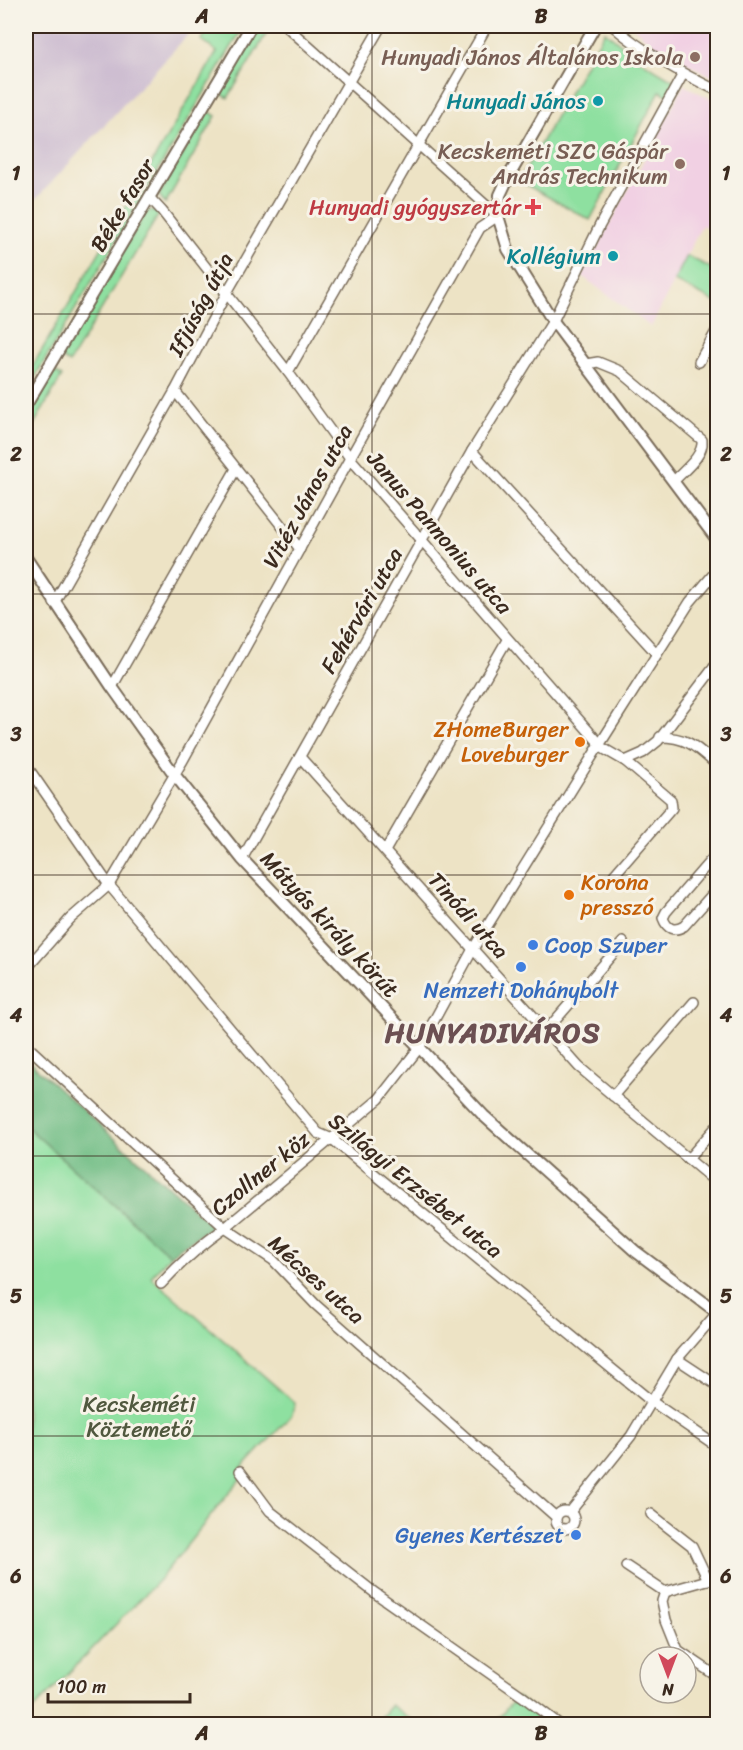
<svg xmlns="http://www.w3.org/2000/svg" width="743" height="1750" font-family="Sriracha,sans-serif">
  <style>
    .built { fill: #f1d0e3 }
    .industrial { fill: #cebed1 }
    .green { fill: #8ee0a0; stroke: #64855f; stroke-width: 1.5 }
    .forest { fill: #72be86; stroke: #567452; stroke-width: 1.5 }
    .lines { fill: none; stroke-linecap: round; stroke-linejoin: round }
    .minor-casing { stroke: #796b58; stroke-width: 12 }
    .tertiary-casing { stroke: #796b58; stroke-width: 14 }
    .minor { stroke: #fff; stroke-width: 9 }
    .tertiary { stroke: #fff; stroke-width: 10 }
    .grid { fill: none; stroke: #3b2a1e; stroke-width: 1.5; stroke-opacity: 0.55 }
    .education-dot { fill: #8d6e63; stroke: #f7f3e8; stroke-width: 2 }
    .culture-dot { fill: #0f9aa8; stroke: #f7f3e8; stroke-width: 2 }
    .health-dot { fill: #e0444e; stroke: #f7f3e8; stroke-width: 2 }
    .food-dot { fill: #e8710a; stroke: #f7f3e8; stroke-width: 2 }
    .shop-dot { fill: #3f7fe0; stroke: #f7f3e8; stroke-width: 2 }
    .labels { text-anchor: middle; stroke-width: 6; stroke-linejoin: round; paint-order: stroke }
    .education-label { font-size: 22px; fill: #785e54; stroke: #f7f3e8; text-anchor: end }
    .culture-label { font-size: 22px; fill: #0d838f; stroke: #f7f3e8; text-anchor: end }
    .street-label { font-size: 22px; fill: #3b2a1e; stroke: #f7f3e8 }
    .health-label { font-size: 22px; fill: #be3a42; stroke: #f7f3e8; text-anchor: end }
    .food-label { font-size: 22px; fill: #c56008; stroke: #f7f3e8; text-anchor: end }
    .shop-label { font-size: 22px; fill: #366cbe; stroke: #f7f3e8; text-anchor: start }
    .park-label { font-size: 22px; fill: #50583e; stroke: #f7f3e8 }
    .district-label { font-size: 28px; font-weight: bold; letter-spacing: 1.5px; fill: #6c5052; stroke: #f7f3e8 }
    .neatline { fill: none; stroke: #3b2a1e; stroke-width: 2 }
    .grid-label { font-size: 20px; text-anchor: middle; font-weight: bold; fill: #3b2a1e }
  </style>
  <rect width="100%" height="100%" fill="#f7f3e8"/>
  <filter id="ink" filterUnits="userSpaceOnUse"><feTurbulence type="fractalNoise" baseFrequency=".0167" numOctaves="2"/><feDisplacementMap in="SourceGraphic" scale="12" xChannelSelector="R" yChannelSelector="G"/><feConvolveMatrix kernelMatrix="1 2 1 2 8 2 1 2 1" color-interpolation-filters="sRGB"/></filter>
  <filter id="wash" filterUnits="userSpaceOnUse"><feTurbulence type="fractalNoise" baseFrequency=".008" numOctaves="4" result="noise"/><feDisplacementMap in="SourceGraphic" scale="24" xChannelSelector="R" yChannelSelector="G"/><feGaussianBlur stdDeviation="1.35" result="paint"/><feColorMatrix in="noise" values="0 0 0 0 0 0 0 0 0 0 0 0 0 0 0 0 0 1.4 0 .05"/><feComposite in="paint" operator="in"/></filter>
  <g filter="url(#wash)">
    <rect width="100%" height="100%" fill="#ede3c5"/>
    <g class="built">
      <polygon points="632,26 717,26 717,79 658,49"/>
      <polygon points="684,85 717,102 717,233 702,225 687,255 717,271 717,303 674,281 651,327 582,276"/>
    </g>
    <polygon class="industrial" points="26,26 196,26 26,210"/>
    <g class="green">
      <polygon points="213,26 244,26 26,392 26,377 217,52 201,40"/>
      <polygon points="258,26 271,26 228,98 219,92"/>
      <polygon points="605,31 641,61 678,83 669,96 660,91 590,220 519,181"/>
      <polygon points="208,111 216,116 165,204 159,195"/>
      <polygon points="152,210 159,214 69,363 60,357 146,212"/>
      <polygon points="687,256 717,271 717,303 674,281"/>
      <polygon points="53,371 62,376 26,438 26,418"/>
      <polygon points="26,1126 170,1255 151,1277 295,1403 292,1415 240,1471 241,1478 159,1580 26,1717"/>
      <polygon points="517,1697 554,1724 493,1724"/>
      <polygon points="391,1705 417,1724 374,1724"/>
    </g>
    <polygon class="forest" points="26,1059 212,1226 170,1255 26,1126"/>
  </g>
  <g filter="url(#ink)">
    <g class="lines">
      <defs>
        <g id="minor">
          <path d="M613 26C644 53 681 73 718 91"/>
          <polyline points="149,197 162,211 288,372 350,458 600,744"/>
          <polyline points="699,362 718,328"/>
          <path d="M586 364 598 362 620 371 702 440C704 456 684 470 674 481"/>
          <polyline points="288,372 487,26"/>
          <polyline points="175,391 300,549"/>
          <polyline points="472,451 657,654"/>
          <polyline points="54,603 175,391 226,294 381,26"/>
          <polyline points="112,687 236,469"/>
          <path d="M660 737C689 737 697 748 718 766"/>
          <polyline points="599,746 625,761 671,800 672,808 614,875"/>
          <polyline points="300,757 579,1067 718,1184"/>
          <polyline points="625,761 643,753 658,741 718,662"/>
          <polyline points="26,765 109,885 318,1133 332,1139 651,1401 718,1447"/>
          <polyline points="385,851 507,640"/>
          <path d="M718 852 666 912 663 918C667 929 674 932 684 926L718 888"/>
          <polyline points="242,859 472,451 553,321 600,225 683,74"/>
          <polyline points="26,969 70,919 109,885 182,762 350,458 480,228 498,216 286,26"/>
          <polyline points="546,1031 623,942"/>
          <polyline points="26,1045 225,1228 273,1260 316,1305 556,1517"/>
          <polyline points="613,1096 694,1002"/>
          <polyline points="688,1159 718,1125"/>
          <path d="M161 1284C181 1262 201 1245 225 1228L379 1099 419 1048 473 949 600 744 690 602 718 569"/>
          <polyline points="677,1359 718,1386"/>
          <polyline points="240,1471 270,1511 375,1593 522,1696 559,1724"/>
          <circle cx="565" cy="1520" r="9"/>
          <polyline points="570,1512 631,1436 677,1359 718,1312"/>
          <polyline points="651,1514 692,1546 708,1580"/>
          <polyline points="626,1566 665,1592"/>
          <polyline points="665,1592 662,1601 666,1620 678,1650 718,1677"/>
          <polyline points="665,1592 718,1577"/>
        </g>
        <g id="tertiary">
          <polyline points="595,26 509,176 500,195 498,216 508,249 553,321 718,541"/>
          <polyline points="26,405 251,26"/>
          <polyline points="26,558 112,687 174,774 242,859 484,1116 635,1251 718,1313"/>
        </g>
      </defs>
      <use href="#minor" class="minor-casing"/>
      <use href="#tertiary" class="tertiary-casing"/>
      <use href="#minor" class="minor"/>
      <use href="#tertiary" class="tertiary"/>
    </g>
  </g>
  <path class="grid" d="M372 26V1724M26 314H718M26 594H718M26 875H718M26 1156H718M26 1436H718"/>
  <g class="education-dot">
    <circle cx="695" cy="57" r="6"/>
    <circle cx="680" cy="164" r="6"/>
  </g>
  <g class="culture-dot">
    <circle cx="598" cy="101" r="6"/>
    <circle cx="613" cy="256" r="6"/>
  </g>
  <path class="health-dot" d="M530 198h6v6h6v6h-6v6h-6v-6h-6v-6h6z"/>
  <g class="food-dot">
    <circle cx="580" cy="742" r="6"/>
    <circle cx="569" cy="895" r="6"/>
  </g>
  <g class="shop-dot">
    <circle cx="533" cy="945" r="6"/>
    <circle cx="521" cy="967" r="6"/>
    <circle cx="576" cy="1535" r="6"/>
  </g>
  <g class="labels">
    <g class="education-label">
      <text x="683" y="65">Hunyadi János Általános Iskola</text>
      <text x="668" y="159">Kecskeméti SZC Gáspár<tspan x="668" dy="25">András Technikum</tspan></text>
    </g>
    <g class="culture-label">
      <text x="586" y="109">Hunyadi János</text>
      <text x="601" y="264">Kollégium</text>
    </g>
    <g class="street-label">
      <text transform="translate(122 205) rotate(-59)" y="8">Béke fasor</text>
      <text transform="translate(200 304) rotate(-62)" y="8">Ifjúság útja</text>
      <text transform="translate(307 496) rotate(-61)" y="8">Vitéz János utca</text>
      <text transform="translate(440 532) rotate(49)" y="8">Janus Pannonius utca</text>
      <text transform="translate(361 610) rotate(-60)" y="8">Fehérvári utca</text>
      <text transform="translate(469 915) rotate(48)" y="8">Tinódi utca</text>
      <text transform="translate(330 924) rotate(47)" y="8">Mátyás király körút</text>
      <text transform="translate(260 1173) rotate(-39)" y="8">Czollner köz</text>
      <text transform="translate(416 1185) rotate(39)" y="8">Szilágyi Erzsébet utca</text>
      <text transform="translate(317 1279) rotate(42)" y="8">Mécses utca</text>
    </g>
    <g class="health-label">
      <text x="521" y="215">Hunyadi gyógyszertár</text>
    </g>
    <g class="food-label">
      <text x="568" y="737">ZHomeBurger<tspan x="568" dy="25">Loveburger</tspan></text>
      <text x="581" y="890" text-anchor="start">Korona<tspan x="581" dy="25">presszó</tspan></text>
    </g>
    <g class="shop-label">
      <text x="545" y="953">Coop Szuper</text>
      <text x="521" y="998" text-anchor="middle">Nemzeti Dohánybolt</text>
      <text x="564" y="1543" text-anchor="end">Gyenes Kertészet</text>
    </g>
    <g class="park-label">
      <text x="139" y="1412">Kecskeméti<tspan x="139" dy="25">Köztemető</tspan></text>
    </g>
    <g class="district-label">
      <text x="493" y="1042">HUNYADIVÁROS</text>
    </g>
  </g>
  <rect width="743" height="1750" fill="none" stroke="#f7f3e8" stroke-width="66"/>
  <g transform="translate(668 1675) rotate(180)"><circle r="28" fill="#f7f3e8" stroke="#aca397" stroke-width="1.5"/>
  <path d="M0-4.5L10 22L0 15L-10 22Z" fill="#d1495b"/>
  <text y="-9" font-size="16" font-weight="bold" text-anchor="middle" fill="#3b2a1e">N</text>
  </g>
  <path d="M48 1693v9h142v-9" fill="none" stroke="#3b2a1e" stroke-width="3"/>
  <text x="57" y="1693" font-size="18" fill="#3b2a1e" stroke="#f7f3e8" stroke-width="4.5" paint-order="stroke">100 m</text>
  <rect x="33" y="33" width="677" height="1684" class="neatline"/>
  <g class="grid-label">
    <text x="202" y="23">A</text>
    <text x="541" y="23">B</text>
    <text x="16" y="180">1</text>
    <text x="726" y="180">1</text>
    <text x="16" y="461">2</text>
    <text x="726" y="461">2</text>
    <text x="16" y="741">3</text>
    <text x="726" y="741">3</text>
    <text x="16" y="1022">4</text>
    <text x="726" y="1022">4</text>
    <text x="16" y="1303">5</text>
    <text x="726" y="1303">5</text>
    <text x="16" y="1583">6</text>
    <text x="726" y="1583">6</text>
    <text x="202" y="1740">A</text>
    <text x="541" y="1740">B</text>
  </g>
</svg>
